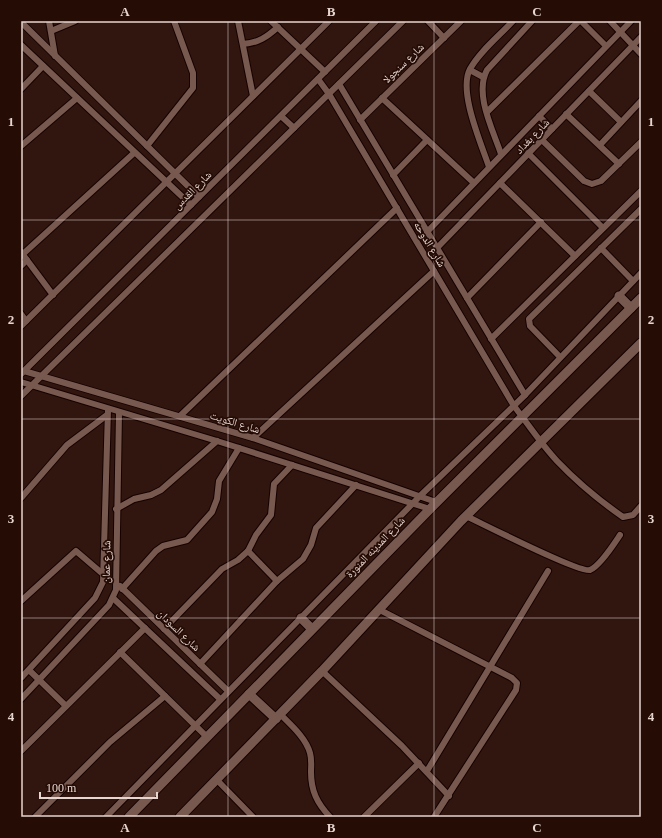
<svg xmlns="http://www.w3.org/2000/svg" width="662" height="838" font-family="'Times New Roman','Noto Naskh Arabic',serif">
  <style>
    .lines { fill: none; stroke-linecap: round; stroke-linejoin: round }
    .street-casing { stroke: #160200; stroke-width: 8 }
    .secondary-casing { stroke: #160200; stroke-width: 11 }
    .street { stroke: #785950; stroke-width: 6 }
    .secondary { stroke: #785950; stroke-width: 9 }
    .grid { fill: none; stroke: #e7d5cf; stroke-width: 1; stroke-opacity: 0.55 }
    .labels { text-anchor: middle; stroke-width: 3.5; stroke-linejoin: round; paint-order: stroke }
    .street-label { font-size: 11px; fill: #e7d5cf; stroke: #250d06 }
    .neatline { fill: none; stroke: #e7d5cf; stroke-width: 1.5 }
    .grid-label { font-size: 13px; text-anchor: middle; font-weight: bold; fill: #e7d5cf }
  </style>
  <rect width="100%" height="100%" fill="#30160e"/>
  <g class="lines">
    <defs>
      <g id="street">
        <polyline points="49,21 55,56"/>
        <polyline points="238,21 253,96"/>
        <polyline points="271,21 325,72"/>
        <polyline points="428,21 444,38"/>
        <polyline points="581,21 606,46"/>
        <polyline points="610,21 641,54"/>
        <polyline points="21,22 199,197"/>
        <polyline points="51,31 75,21"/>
        <path d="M243 44C258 43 267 37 278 27"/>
        <polyline points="21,45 191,205"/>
        <polyline points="470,70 483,77"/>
        <path d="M318 79 329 94 514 406C528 424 541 444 557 461 577 482 600 501 623 517L633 515 641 506"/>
        <polyline points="339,84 525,395"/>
        <polyline points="21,89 43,66"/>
        <polyline points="589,91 621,122"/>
        <polyline points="382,98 474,183"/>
        <polyline points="487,112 579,21"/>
        <polyline points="566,114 619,164"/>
        <polyline points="281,116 294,128"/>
        <polyline points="539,116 552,129"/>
        <polyline points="360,120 461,21"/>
        <polyline points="542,140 584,181 592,184 601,181 641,142"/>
        <polyline points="600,145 641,101"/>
        <polyline points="21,146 77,98"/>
        <polyline points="147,146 193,88 193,73 174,21"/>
        <polyline points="528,153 603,228"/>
        <path d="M501 154C493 130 474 94 487 70L532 21"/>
        <path d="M489 167C481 143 458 91 470 69 480 51 499 36 513 21"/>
        <polyline points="393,175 427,140"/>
        <polyline points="500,183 575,256"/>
        <polyline points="427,232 631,21"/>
        <polyline points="437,248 641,37"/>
        <polyline points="601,248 633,281"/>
        <polyline points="21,252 53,295"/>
        <polyline points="23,254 134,153"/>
        <polyline points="21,266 27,260"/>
        <polyline points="467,298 541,222"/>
        <polyline points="21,314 26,321"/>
        <polyline points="21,326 329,21"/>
        <polyline points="491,339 641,191"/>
        <polyline points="560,357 530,326 529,319 641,209"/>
        <polyline points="24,371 253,438 436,502"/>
        <polyline points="21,374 376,21"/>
        <polyline points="21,382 217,441 430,509"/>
        <polyline points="21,396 403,21"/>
        <polyline points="180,416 397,208"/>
        <polyline points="253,438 434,271"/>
        <polyline points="21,498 67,445 107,415"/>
        <polyline points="116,509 134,499 151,495 161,490 217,441"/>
        <path d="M466 516C483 524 579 573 590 570 600 566 614 544 620 535"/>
        <polyline points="248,551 277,581"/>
        <polyline points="120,586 228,691"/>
        <polyline points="122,589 156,551 163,546 187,540 212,512 217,499 219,481 239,448"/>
        <polyline points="113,598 220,699"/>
        <polyline points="21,601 76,551 104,575"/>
        <polyline points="378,609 512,678 517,683 516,690 434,817"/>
        <polyline points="164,629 222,569 238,560 248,551 256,535 271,515 274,484 292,465"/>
        <polyline points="120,652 207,737"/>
        <polyline points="200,664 277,581 303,559 311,545 316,528 356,485"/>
        <polyline points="29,670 66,706"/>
        <polyline points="322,671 402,746 449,796"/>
        <polyline points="21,678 95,598 103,582 108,410"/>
        <polyline points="21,699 109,605 116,590 119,413"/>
        <path d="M280 714C291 725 306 738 310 753 312 760 311 766 311 772 311 791 317 803 330 817"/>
        <polyline points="21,751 145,628"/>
        <polyline points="427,771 548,571"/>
        <polyline points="217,780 253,817"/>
        <polyline points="35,817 110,742 165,696"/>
        <polyline points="106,817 420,496 525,395 641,273"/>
        <polyline points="364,817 419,763"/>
      </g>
      <g id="secondary">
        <polyline points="619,296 631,308"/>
        <polyline points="301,618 312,629"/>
        <polyline points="249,694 276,719"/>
        <polyline points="129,817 430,509 641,298"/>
        <polyline points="180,817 322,671 461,521 641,343"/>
      </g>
    </defs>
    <use href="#street" class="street-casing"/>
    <use href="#secondary" class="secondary-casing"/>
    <use href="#street" class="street"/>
    <use href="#secondary" class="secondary"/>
  </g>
  <path class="grid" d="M228 21V817M434 21V817M21 220H641M21 419H641M21 618H641"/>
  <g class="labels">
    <g class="street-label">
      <text transform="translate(403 63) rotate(-44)" y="4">شارع سنجولا</text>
      <text transform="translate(532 136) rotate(-46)" y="4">شارع بغداد</text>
      <text transform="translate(192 190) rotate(-45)" y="4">شارع القدس</text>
      <text transform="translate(430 244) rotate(59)" y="4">شارع الدوحه</text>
      <text transform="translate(235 422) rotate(17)" y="4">شارع الكويت</text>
      <text transform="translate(375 547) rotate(-46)" y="4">شارع المدينه المنورة</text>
      <text transform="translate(106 562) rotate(-89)" y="4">شارع عمان</text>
      <text transform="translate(179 630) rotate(44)" y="4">شارع السودان</text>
    </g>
  </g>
  <rect width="662" height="838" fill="none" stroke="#250d06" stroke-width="44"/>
  <path d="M40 792v6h117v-6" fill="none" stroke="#e7d5cf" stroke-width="2"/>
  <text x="46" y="792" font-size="12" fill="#e7d5cf" stroke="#250d06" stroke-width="3" paint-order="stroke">100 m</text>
  <rect x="22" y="22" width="618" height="794" class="neatline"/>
  <g class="grid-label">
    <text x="125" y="16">A</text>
    <text x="331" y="16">B</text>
    <text x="537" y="16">C</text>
    <text x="11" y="126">1</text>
    <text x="651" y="126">1</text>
    <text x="11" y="324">2</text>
    <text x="651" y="324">2</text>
    <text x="11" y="523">3</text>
    <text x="651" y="523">3</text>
    <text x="11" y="721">4</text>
    <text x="651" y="721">4</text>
    <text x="125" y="832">A</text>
    <text x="331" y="832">B</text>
    <text x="537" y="832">C</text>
  </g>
</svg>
